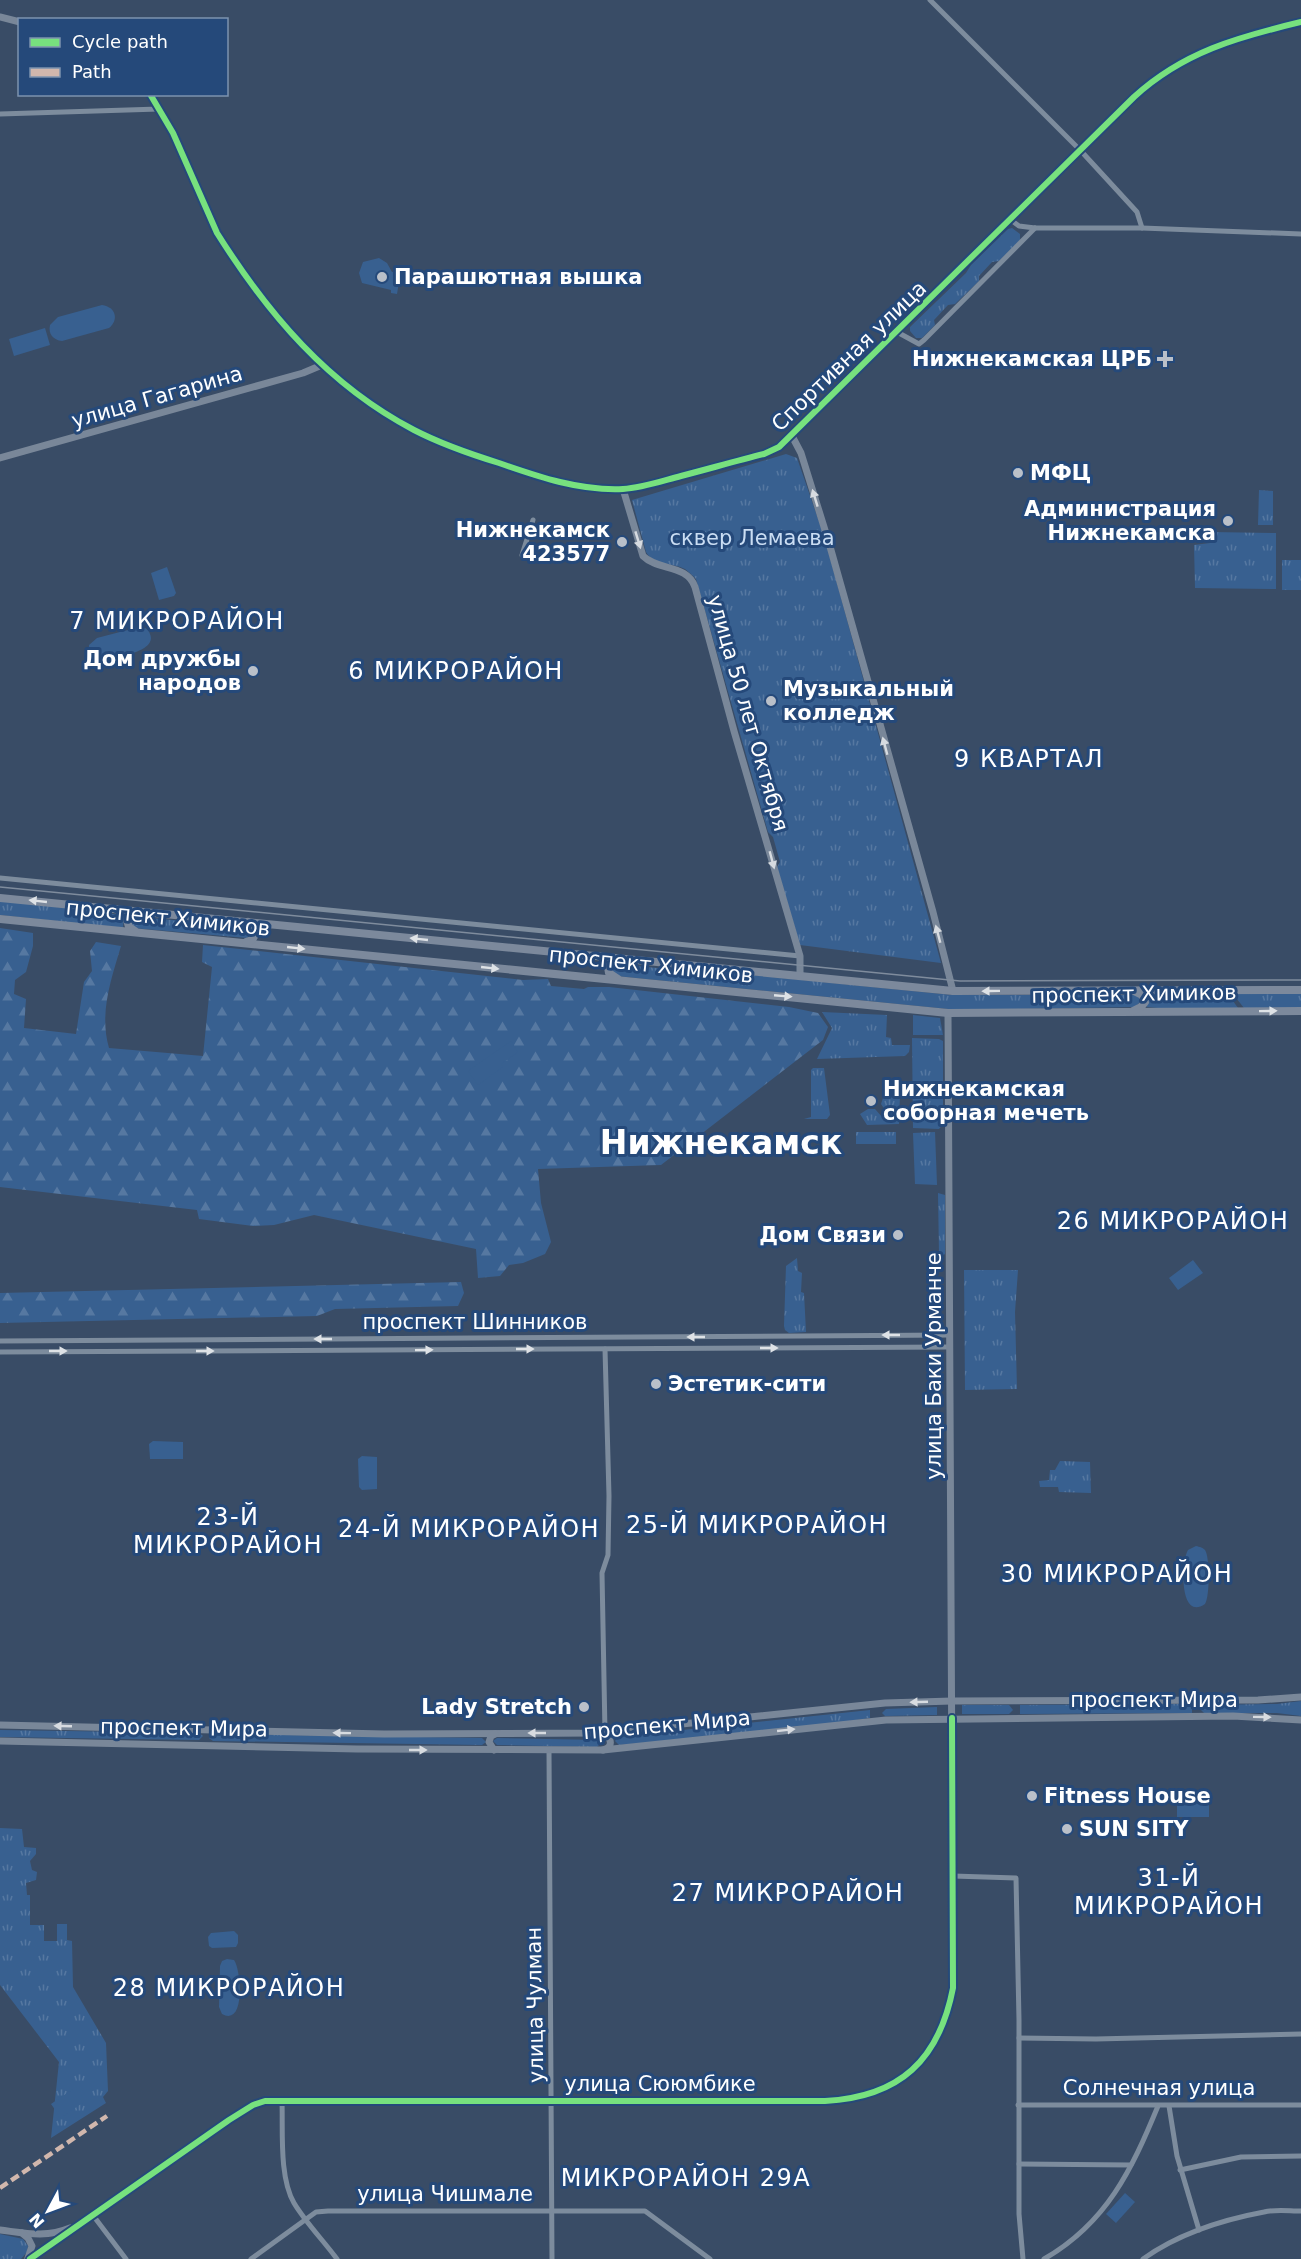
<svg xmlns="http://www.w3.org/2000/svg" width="1301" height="2259" font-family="'DejaVu Sans',sans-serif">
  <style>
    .grass { fill: url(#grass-tufts) }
    .forest { fill: url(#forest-firs) }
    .pitch { fill: #386090 }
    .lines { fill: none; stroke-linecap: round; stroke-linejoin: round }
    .street { stroke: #7d8c9d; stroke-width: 5 }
    .secondary { stroke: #798799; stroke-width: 7 }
    .primary { stroke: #7c899c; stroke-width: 8 }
    .tram { stroke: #7f8c9d; stroke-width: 1.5 }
    .quiet { stroke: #d1b7ad; stroke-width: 4.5; stroke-dasharray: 9 4.5; stroke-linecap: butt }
    .cycleway-casing { stroke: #25497a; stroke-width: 10 }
    .cycleway { stroke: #77e17e; stroke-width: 6 }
    .oneway { fill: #d7dbe0 }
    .oneway2 { fill: #dee2e6 }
    .poi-dot { fill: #bac0c9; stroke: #25497a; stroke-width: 2 }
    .labels { text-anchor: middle; stroke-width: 6; stroke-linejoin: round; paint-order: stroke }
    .poi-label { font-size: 21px; font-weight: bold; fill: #fff; stroke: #25497a; text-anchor: start }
    .street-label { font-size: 21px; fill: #fff; stroke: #25497a }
    .park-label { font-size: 21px; fill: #caddf3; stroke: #25497a }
    .quarter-label { font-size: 24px; letter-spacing: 1.5px; fill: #fff; stroke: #25497a }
    .town-label { font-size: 33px; font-weight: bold; fill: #fff; stroke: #25497a }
  </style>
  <defs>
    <pattern id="grass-tufts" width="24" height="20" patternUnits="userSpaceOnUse" patternTransform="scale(1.5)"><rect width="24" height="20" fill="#386090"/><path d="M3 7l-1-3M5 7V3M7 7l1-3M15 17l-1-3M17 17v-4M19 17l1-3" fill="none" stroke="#5678a1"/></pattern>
    <pattern id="forest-firs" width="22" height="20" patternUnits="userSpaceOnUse" patternTransform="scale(1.5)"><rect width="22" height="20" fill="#386090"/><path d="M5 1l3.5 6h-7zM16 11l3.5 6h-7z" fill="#5678a1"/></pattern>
  </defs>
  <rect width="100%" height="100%" fill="#394c66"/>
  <g class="grass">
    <polygon points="1012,228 1020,234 1020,240 999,261 992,262 979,276 979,281 955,304 948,305 934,320 935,325 922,338 916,338 910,331 910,327 966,273 971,265 1008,229"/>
    <path d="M786 454 797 458 824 536 941 963 800 945 777 867 780 862 773 837 768 832 696 579C693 576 689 572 685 569 673 563 653 565 646 552L632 500Z"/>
    <polygon points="1259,490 1273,491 1273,525 1258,525"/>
    <polygon points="1210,532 1276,533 1276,589 1195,588 1194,545 1210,543"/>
    <rect x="1282" y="560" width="19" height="30"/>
    <polygon points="0,901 103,912 124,916 123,928 0,915"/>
    <polygon points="137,917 247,926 252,932 247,938 133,928 131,920"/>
    <polygon points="616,964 667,969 691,969 952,995 1137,995 1142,1000 1135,1007 958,1010 616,976 613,974 611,968"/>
    <polygon points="1228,994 1238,1008 1170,1009 1147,1007 1147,995"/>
    <polygon points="1233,994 1301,994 1301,1008 1244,1008"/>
    <polygon points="822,1012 887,1015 886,1037 891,1038 892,1045 910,1045 909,1052 905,1056 817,1059 832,1028"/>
    <polygon points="913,1015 940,1018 943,1035 913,1035"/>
    <polygon points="912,1038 939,1039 943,1041 943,1124 939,1129 913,1128"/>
    <polygon points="813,1068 824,1068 830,1115 827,1119 804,1119 811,1117 811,1070"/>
    <polygon points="893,1094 900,1095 899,1124 867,1125 860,1114 868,1109 875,1109 882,1117 887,1113 881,1104 883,1098"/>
    <rect x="856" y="1132" width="40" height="12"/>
    <polygon points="935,1132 937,1185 915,1184 913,1133"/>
    <polygon points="938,1193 945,1195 945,1254 942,1256 939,1254"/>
    <polygon points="797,1258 798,1271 802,1273 801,1292 804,1293 806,1332 789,1333 785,1330 784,1326 786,1266"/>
    <polygon points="964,1270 1018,1270 1015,1312 1017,1389 965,1390"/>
    <polygon points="1060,1461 1090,1462 1091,1493 1059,1492 1058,1487 1040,1487 1039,1481 1049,1480 1050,1470 1055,1470"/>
    <polygon points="1301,1701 1301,1716 1277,1713 1204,1713 1200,1709 1204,1705 1277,1704"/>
    <polygon points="1192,1704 1192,1713 1020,1714 1020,1705"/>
    <polygon points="962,1705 1009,1705 1013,1710 1009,1714 962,1714"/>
    <polygon points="937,1707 937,1715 885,1716 882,1713 886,1709"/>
    <polygon points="870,1710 870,1718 789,1730 619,1745 615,1741 618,1737"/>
    <polygon points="0,1730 199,1733 203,1736 199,1740 0,1737"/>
    <polygon points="213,1734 482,1738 486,1742 482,1745 213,1741 209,1738"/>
    <polygon points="497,1738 598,1740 601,1743 597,1747 497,1745 493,1741"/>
    <polygon points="0,1828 22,1829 24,1847 36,1848 36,1854 30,1861 32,1870 37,1872 36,1880 26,1883 27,1895 30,1895 30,1925 44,1925 44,1941 57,1941 57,1924 67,1924 67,1940 72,1941 73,1987 106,2043 108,2091 103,2097 106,2103 51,2138 59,2062 0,1985"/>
    <polygon points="0,2234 23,2239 28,2246 27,2252 21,2259 0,2259"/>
  </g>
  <g class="forest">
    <path d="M0 928 33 933V946L26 972 15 980 14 994 26 999 24 1028 76 1034 84 982 92 971 90 951 96 942 121 946C111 980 99 1013 109 1048L203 1056 212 967 202 962 203 945 523 980 548 979 551 986 584 989 588 987H609L789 1007 818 1013 828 1027 823 1040 661 1165 538 1169 541 1203 551 1242 545 1254 523 1263 509 1265 500 1276 478 1278 476 1249 314 1215 274 1225 253 1226 199 1219 197 1210 0 1187Z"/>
    <polygon points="461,1282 464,1293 458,1306 335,1309 317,1316 0,1323 0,1293"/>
  </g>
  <g class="pitch">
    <polygon points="379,258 387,263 392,272 402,270 403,282 399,282 397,294 391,293 391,290 362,283 359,273 363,262"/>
    <path d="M102 305C116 307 119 320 109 328L62 341C53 340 48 334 50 325L58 317Z"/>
    <polygon points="45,328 50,345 14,356 9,339"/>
    <polygon points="167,567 176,593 174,596 159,600 151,573"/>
    <path d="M139 627C144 627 148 628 150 634 158 652 113 658 102 661 93 660 88 654 89 645L97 638Z"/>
    <polygon points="511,1041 518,1052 501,1064 503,1067 478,1085 468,1071"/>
    <polygon points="1193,1260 1203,1273 1178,1290 1169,1278"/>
    <polygon points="153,1441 183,1442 183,1459 150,1459 149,1444"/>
    <polygon points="362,1456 377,1457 377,1489 362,1490 359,1487 358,1459"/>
    <path d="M1196 1546C1200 1547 1202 1547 1205 1550 1210 1557 1210 1597 1205 1604 1179 1622 1181 1561 1188 1550Z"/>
    <rect x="1177" y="1795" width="32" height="22"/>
    <polygon points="234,1931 238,1935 238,1943 236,1947 212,1948 209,1946 208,1937 211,1933"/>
    <path d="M227 1959 234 1960C241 1969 246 2027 222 2014L219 2007 220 1966 222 1961Z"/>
    <polygon points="76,2087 85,2101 61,2118 51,2104"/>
    <polygon points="1125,2193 1135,2202 1116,2223 1106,2214"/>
  </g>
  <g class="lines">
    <g class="street">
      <polyline points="930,0 1081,151 1137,212 1142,228"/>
      <polyline points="0,114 159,109"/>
      <polyline points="1011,220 1019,226 1035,228 1142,228 1301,234"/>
      <polyline points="897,332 919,344 924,340 1035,228"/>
      <polyline points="522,555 533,520"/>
      <polyline points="0,878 800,956"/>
      <polyline points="0,1341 950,1335"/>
      <polyline points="0,1352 950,1347"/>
      <polyline points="605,1733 602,1573 608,1555 609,1496 605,1349"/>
      <polyline points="549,1750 552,2259"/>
      <polyline points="953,1876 1016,1878 1019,2020 1019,2214 1023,2259"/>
      <polyline points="1019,2038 1096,2039 1301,2034"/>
      <path d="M282 2101C283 2131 279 2177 294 2203 306 2223 323 2240 337 2259"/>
      <polyline points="1018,2105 1301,2105"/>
      <polyline points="1169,2106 1177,2156 1199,2230"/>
      <polyline points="1019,2164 1131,2165"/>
      <polyline points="1180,2170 1241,2157 1301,2156"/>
      <polyline points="92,2214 126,2259"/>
      <polyline points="251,2259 316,2212 328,2211 645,2211 710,2259"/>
      <path d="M1044 2259C1107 2223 1132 2169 1158 2106"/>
      <path d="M1143 2259C1178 2234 1221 2220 1264 2212 1275 2209 1289 2211 1301 2211"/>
    </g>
    <g class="secondary">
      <polyline points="0,17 20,22"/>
      <path d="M150 94 173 133 217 233C268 314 328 385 414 430 441 444 470 454 499 463 539 477 580 491 623 489 642 488 662 481 681 476 708 469 736 461 764 454L779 447 1134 97C1183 52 1238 37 1301 22"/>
      <polyline points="792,436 801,453 829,543 933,912 953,991"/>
      <polyline points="0,458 303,373 322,365"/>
      <path d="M623 489 643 556C658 571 687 564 695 587L734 731 800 956V976"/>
      <polyline points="0,1725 384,1734 595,1733 885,1703 952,1701 1258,1700 1301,1697"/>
      <polyline points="0,1741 357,1749 603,1750 886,1720 1233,1716 1301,1720"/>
      <polyline points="494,1750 489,1742 491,1736 495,1734"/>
      <path d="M603 1750C614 1747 611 1739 605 1733"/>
      <path d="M0 2230C25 2233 46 2238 70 2228"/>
      <polyline points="22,2233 28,2238 32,2246 28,2258"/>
      <path d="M30 2259 229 2120 253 2105 265 2101H834C905 2090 939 2060 953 1988L948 1013"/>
    </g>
    <g class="primary">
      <polyline points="0,898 953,991 1301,990"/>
      <polyline points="0,919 948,1013 1301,1011"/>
      <polyline points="135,931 129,927 127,920 129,915 137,912"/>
      <polyline points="246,942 252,940 256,933 253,926 248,922"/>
      <polyline points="618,979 609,973 608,967 620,960"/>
      <polyline points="1133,1011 1141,1007 1145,1002 1142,995 1134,991"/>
    </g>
    <polyline class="tram" points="0,887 960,981 1301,980"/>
    <polyline class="quiet" points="0,2188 107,2116"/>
    <defs>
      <g id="cycleway">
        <path d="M150 94 173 133 217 233C268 314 328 385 414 430 441 444 470 454 499 463 539 477 580 491 623 489 642 488 662 481 681 476 708 469 736 461 764 454L779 447 1134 97C1183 52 1238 37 1301 22"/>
        <path d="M30 2259 229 2120 253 2105 265 2101H825C900 2097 939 2060 953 1988L952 1718"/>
      </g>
    </defs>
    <use href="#cycleway" class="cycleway-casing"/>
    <use href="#cycleway" class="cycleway"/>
  </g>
  <defs><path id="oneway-solid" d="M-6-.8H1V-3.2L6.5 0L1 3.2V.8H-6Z" transform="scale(1.5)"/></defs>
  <g class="oneway">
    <use href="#oneway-solid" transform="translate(815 498) rotate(-107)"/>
    <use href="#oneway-solid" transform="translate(638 540) rotate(73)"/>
    <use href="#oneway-solid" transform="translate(885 746) rotate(-105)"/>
    <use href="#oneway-solid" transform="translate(772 860) rotate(75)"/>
    <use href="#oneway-solid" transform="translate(938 934) rotate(-105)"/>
    <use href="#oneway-solid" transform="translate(919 1702) rotate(178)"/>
    <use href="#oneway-solid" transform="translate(1262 1717) rotate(1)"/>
    <use href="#oneway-solid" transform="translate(63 1726) rotate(-178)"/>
    <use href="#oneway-solid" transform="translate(786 1730) rotate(-6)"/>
    <use href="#oneway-solid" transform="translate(342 1733) rotate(-179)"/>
    <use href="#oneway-solid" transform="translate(537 1733) rotate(180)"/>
    <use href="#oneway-solid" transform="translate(418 1750)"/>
  </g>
  <g class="oneway2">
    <use href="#oneway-solid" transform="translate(38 901) rotate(-174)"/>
    <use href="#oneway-solid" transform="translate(419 939) rotate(-174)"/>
    <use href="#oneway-solid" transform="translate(296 948) rotate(6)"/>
    <use href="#oneway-solid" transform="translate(490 968) rotate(6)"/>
    <use href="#oneway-solid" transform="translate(991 991) rotate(179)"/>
    <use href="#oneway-solid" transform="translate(783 996) rotate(5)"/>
    <use href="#oneway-solid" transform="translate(1268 1011) rotate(-1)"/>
    <use href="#oneway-solid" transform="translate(891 1335) rotate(180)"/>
    <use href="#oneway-solid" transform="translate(696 1337) rotate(180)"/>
    <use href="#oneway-solid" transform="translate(323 1339) rotate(180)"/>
    <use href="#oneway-solid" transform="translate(769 1348)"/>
    <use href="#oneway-solid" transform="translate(525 1349)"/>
    <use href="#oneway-solid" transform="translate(424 1350) rotate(-1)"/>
    <use href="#oneway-solid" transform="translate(58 1351)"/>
    <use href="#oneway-solid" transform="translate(205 1351)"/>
  </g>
  <g class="poi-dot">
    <circle cx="382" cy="277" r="6"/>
    <path d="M1162 350h6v6h6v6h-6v6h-6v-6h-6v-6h6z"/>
    <circle cx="1018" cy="473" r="6"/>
    <circle cx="1228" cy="521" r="6"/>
    <circle cx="622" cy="542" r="6"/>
    <circle cx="253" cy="671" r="6"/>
    <circle cx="771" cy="701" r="6"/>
    <circle cx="871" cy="1101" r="6"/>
    <circle cx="898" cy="1235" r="6"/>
    <circle cx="656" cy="1384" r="6"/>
    <circle cx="584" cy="1707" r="6"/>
    <circle cx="1032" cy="1796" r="6"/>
    <circle cx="1067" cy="1829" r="6"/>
  </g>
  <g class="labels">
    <g class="poi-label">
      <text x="394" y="284">Парашютная вышка</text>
      <text x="1152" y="366" text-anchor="end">Нижнекамская ЦРБ</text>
      <text x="1030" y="480">МФЦ</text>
      <text x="1216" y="516" text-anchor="end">Администрация<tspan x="1216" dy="24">Нижнекамска</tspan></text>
      <text x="610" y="537" text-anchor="end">Нижнекамск<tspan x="610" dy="24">423577</tspan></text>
      <text x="241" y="666" text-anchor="end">Дом дружбы<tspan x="241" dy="24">народов</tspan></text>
      <text x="783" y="696">Музыкальный<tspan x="783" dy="24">колледж</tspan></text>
      <text x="883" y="1096">Нижнекамская<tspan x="883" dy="24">соборная мечеть</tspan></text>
      <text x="886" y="1242" text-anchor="end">Дом Связи</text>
      <text x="668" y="1391">Эстетик-сити</text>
      <text x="572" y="1714" text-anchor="end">Lady Stretch</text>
      <text x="1044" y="1803">Fitness House</text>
      <text x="1079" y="1836">SUN SITY</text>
    </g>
    <g class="street-label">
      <text transform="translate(849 356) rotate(-44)" y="7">Спортивная улица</text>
      <text transform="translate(157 397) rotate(-16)" y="7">улица Гагарина</text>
      <text transform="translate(748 713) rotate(74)" y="7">улица 50 лет Октября</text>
      <text transform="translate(168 918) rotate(6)" y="7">проспект Химиков</text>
      <text transform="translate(651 965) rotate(6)" y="7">проспект Химиков</text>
      <text transform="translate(1134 994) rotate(-1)" y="7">проспект Химиков</text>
      <text x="475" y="1329">проспект Шинников</text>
      <text transform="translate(934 1366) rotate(-90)" y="7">улица Баки Урманче</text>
      <text x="1154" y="1707">проспект Мира</text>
      <text transform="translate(667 1725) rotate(-5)" y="7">проспект Мира</text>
      <text transform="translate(184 1728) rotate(1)" y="7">проспект Мира</text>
      <text transform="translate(535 2005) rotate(-91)" y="7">улица Чулман</text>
      <text x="660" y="2091">улица Сююмбике</text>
      <text x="1159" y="2095">Солнечная улица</text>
      <text x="445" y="2201">улица Чишмале</text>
    </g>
    <g class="park-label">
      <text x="752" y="545">сквер Лемаева</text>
    </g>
    <g class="quarter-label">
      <text x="177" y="629">7 МИКРОРАЙОН</text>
      <text x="456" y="679">6 МИКРОРАЙОН</text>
      <text x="1029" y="767">9 КВАРТАЛ</text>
      <text x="1173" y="1229">26 МИКРОРАЙОН</text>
      <text x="228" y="1525">23-Й<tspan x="228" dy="28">МИКРОРАЙОН</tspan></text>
      <text x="757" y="1533">25-Й МИКРОРАЙОН</text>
      <text x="469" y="1537">24-Й МИКРОРАЙОН</text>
      <text x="1117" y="1582">30 МИКРОРАЙОН</text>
      <text x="1169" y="1886">31-Й<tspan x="1169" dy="28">МИКРОРАЙОН</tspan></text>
      <text x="788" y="1901">27 МИКРОРАЙОН</text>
      <text x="229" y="1996">28 МИКРОРАЙОН</text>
      <text x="686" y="2186">МИКРОРАЙОН 29А</text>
    </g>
    <g class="town-label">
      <text x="721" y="1154">Нижнекамск</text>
    </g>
  </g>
  <rect x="18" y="18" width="210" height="78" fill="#25497a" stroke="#7c92af" stroke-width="1.5"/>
  <rect x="30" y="38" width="30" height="9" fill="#77e17e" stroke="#7c92af" stroke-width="1.5"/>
  <text x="72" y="48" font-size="18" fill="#ffffff">Cycle path</text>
  <rect x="30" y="68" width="30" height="9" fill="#d1b7ad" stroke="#7c92af" stroke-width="1.5"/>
  <text x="72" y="78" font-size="18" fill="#ffffff">Path</text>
  <g transform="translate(48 2211) rotate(229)" stroke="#25497a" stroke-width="4.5" paint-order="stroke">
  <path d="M0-4.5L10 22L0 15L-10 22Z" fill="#ffffff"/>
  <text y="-9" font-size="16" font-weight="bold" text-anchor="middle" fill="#ffffff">N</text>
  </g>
</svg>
